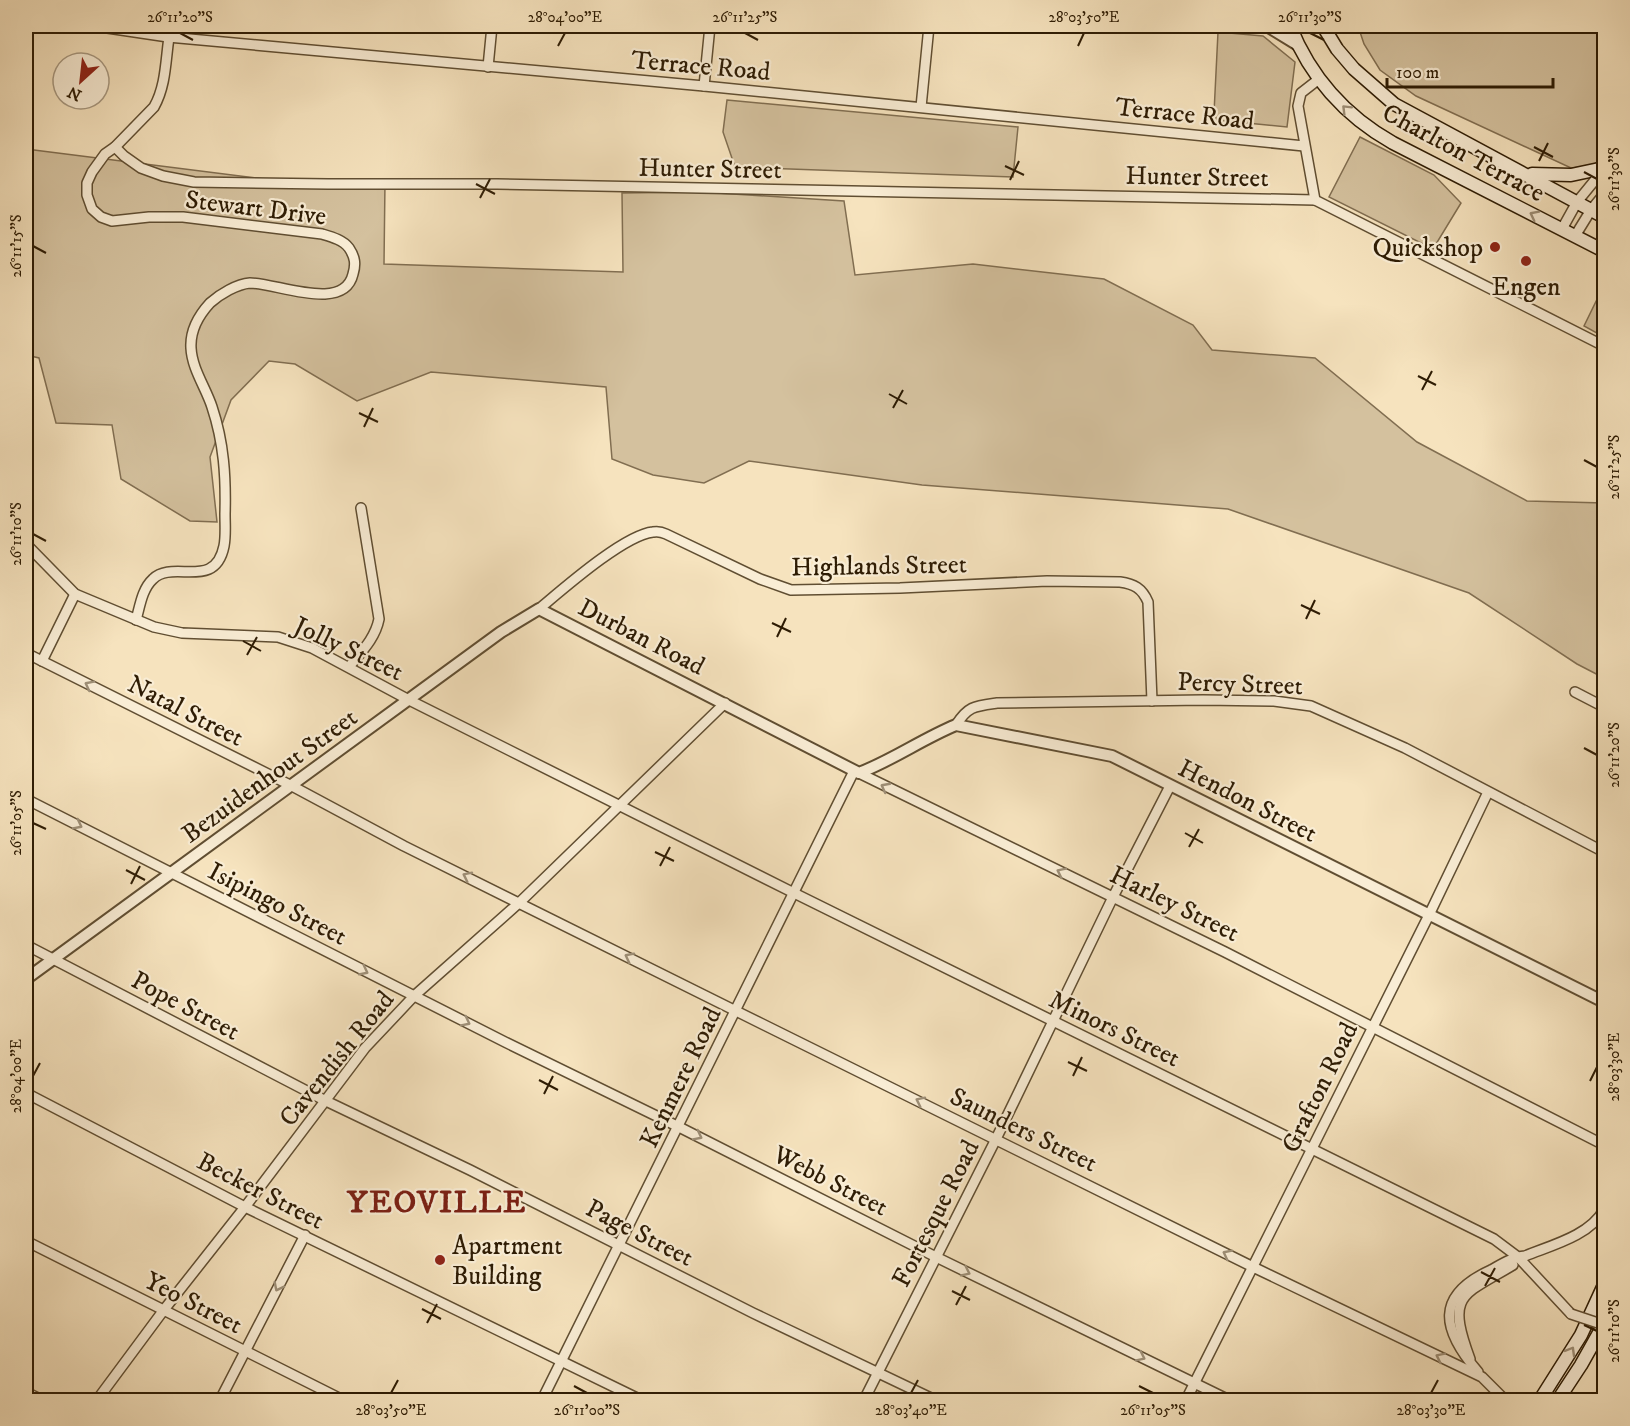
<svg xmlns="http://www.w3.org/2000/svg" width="1630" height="1426" font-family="'IM FELL DW Pica',serif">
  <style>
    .green { fill: #d4c19e; stroke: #816e51; stroke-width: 1.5 }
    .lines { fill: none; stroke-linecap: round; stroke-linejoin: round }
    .minor-casing { stroke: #604e32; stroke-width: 12 }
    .tertiary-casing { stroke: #604e32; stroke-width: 14 }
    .secondary-casing { stroke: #2e1c04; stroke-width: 15 }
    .minor { stroke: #f9edd5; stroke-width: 9 }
    .tertiary { stroke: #f9edd5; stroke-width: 10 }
    .secondary { stroke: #f9edd5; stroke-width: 12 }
    .minor-bridge-casing { stroke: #604e32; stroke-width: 12; stroke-linecap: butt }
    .minor-bridge { stroke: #f9edd5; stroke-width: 9 }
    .oneway { stroke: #9e8f77 }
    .ticks { fill: none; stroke: #2e1c04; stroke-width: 2 }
    .poi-dot { fill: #8f2418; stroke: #f9edd5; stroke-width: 2 }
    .labels { text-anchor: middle; stroke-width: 4.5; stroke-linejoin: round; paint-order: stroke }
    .street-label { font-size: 26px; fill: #2e1c04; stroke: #f9edd5 }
    .poi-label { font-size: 26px; fill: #2e1c04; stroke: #f9edd5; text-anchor: end }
    .district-label { font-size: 32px; font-weight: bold; letter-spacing: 1.5px; fill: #7a1f14; stroke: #f9edd5 }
    .neatline { fill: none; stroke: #2e1c04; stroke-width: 2 }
    .ticks-label { font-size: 15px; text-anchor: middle; fill: #2e1c04 }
  </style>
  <rect width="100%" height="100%" fill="#f6e3be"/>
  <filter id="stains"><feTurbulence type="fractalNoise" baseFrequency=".00333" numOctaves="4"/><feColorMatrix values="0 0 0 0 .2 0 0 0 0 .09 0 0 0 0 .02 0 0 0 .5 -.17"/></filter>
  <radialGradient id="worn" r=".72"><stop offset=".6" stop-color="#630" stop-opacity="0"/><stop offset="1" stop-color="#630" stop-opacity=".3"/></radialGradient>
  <g class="green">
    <polygon points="1358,26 1604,26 1604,158 1591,166 1571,168 1416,96 1380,70 1364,44"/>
    <polygon points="1218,32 1263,36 1295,62 1287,127 1217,120 1214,113"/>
    <polygon points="727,100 1018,127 1013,177 735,167 723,132"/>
    <polygon points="1360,137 1434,175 1461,203 1433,249 1329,197"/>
    <polygon points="26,149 319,186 385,182 384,264 623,272 622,193 701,192 844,201 855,275 973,264 1104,279 1193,325 1212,350 1315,358 1417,442 1527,501 1604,503 1604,678 1577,664 1469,593 1228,509 922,485 749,461 704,483 653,475 612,459 606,387 431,372 357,401 295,364 269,361 231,400 210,457 217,522 190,521 121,479 112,425 56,423 39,358 26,355"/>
    <polygon points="1604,285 1604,337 1584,326"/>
  </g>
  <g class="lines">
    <defs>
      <g id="minor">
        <polyline points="94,26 168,37 704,86 1304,146"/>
        <polyline points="488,67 492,26"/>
        <polyline points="1319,79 1301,93 1298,106 1315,200 1604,346"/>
        <polyline points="704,86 710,26"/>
        <polyline points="921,107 929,26"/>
        <polyline points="115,147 124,156 141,168 163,176 194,182 328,184 497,184 1315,200"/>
        <polyline points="1562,229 1577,202 1604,169"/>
        <polyline points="1575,236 1591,210 1604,194"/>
        <polyline points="26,544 75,594 154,627 182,633 278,637 312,648 409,700 794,893 1494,1239 1518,1257 1571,1314"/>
        <path d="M539 609C563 589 624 535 653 532 658 531 662 532 666 534L760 579 791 590 900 588 1047 581 1120 582C1134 584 1142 588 1148 602L1152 701"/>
        <path d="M136 620C140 606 142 589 153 579 173 559 215 591 224 546 226 536 225 525 225 514 226 477 224 443 212 407 206 388 192 369 191 348 190 331 199 315 210 303 220 294 237 284 250 283 277 283 344 313 353 274 356 264 355 257 349 248 343 240 332 237 322 234L183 217H149L112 221 101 217 92 209 87 195V183L92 172 105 154 115 147 154 107C168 82 165 53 171 26"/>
        <polyline points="26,653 292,786 404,846 736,1011 1253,1267 1482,1377 1505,1400"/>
        <polyline points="42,661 75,594"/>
        <path d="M349 667C361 652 375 639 379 619L361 508"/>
        <polyline points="1575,692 1604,707"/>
        <path d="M956 725C968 706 975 706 997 703L1203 700 1274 701 1311 706 1405 748 1604 852"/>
        <polyline points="859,773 1225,952 1604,1145"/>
        <polyline points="26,799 505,1042 679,1127 936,1257 1229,1400"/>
        <polyline points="26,945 326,1101 470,1170 753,1313 935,1400"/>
        <polyline points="26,1093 245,1207 641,1400"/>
        <polyline points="26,1241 343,1400"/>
        <path d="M1470 1359C1446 1294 1461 1296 1513 1265"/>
        <path d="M1478 1372C1442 1330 1434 1296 1491 1270 1502 1264 1513 1257 1525 1256 1552 1245 1589 1236 1604 1210"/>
        <polyline points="26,1392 42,1400"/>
        <polyline points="97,1400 163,1311 245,1207 365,1048 414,996 520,902 725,703"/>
        <polyline points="220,1400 305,1235"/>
        <polyline points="542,1400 854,771"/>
        <polyline points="864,1400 996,1139 1113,897 1170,786"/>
        <polyline points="1186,1400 1429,915 1488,792"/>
      </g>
      <g id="tertiary">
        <polyline points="1267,26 1298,45"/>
        <path d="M26 979 501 632 539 609 859 773C893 760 922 739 956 725L1112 756 1604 1002"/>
      </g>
      <g id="secondary">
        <path d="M1290 26C1310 76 1345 116 1393 143L1604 251"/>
        <polyline points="1323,26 1337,49 1354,69 1394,104 1604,217"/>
        <polyline points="1532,174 1571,175 1604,168"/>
        <polyline points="1540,1400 1581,1335 1604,1285"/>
        <polyline points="1558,1400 1581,1365 1604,1324"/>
      </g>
    </defs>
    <use href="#minor" class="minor-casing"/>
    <use href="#tertiary" class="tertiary-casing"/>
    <use href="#secondary" class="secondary-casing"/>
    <use href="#minor" class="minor"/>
    <use href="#tertiary" class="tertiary"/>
    <use href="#secondary" class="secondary"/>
    <defs>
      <polyline id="minor-bridge" points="1571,1314 1604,1325"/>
    </defs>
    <use href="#minor-bridge" class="minor-bridge-casing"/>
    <use href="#minor-bridge" class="minor-bridge"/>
  </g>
  <defs><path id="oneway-chevron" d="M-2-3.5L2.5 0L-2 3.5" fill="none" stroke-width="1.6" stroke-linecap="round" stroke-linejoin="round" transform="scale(1.5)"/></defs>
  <g class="oneway">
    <use href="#oneway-chevron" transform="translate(1346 109) rotate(-135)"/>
    <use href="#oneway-chevron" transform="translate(1534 215) rotate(-153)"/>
    <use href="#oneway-chevron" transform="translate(89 685) rotate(-153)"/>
    <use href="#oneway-chevron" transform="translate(885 787) rotate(-152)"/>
    <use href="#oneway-chevron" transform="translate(78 825) rotate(27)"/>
    <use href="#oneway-chevron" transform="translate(1061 872) rotate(-154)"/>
    <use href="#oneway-chevron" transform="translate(467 876) rotate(-154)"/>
    <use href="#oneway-chevron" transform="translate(629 957) rotate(-153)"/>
    <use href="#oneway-chevron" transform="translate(364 971) rotate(27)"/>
    <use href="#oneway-chevron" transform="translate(466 1022) rotate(27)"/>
    <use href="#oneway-chevron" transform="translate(920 1101) rotate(-154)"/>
    <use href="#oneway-chevron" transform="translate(698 1136) rotate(27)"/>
    <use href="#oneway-chevron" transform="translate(1227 1254) rotate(-153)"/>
    <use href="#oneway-chevron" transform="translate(966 1272) rotate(26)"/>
    <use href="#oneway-chevron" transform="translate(278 1287) rotate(117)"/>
    <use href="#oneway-chevron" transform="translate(1571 1351) rotate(-60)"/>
    <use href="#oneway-chevron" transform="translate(1141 1357) rotate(26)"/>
    <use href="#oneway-chevron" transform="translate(1440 1357) rotate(-154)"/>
  </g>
  <path class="ticks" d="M180 33 193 40M745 33 758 40M1310 33 1324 40M558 46 565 33M1078 46 1084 33M1534 147 1553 157M1539 161 1548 143M1005 166 1024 175M1584 172 1597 179M1010 180 1019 161M476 184 495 194M480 198 490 179M33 246 46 253M1418 376 1436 385M1422 390 1432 371M889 394 907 404M893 408 903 390M359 413 378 422M364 427 373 408M1584 460 1597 467M33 534 46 541M1301 605 1320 614M1306 619 1315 600M772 623 791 632M777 637 786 618M243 641 261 651M247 655 257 637M1584 748 1597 755M33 823 46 829M1185 833 1203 843M1189 847 1199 829M655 852 674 861M660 866 670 847M126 870 145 880M131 884 140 866M1068 1062 1087 1071M33 1076 40 1063M1073 1076 1082 1057M539 1080 558 1090M1590 1081 1597 1067M544 1094 553 1076M1481 1272 1500 1282M1485 1286 1495 1268M952 1291 970 1300M956 1305 966 1286M422 1309 441 1319M427 1323 437 1304M1584 1325 1597 1331M574 1386 587 1393M1139 1386 1153 1393M391 1393 398 1380M911 1393 918 1380M1431 1393 1438 1380"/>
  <g class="poi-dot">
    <circle cx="1495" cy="247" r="6"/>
    <circle cx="1526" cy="261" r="6"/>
    <circle cx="440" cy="1260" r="6"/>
  </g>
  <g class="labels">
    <g class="street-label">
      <text transform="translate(701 65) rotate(5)" y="9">Terrace Road</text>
      <text transform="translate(1185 113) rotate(6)" y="9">Terrace Road</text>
      <text transform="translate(1464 152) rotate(28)" y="9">Charlton Terrace</text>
      <text transform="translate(710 168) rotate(1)" y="9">Hunter Street</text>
      <text transform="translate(1197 176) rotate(1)" y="9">Hunter Street</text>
      <text transform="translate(256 207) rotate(7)" y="9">Stewart Drive</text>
      <text transform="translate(879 565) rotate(-1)" y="9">Highlands Street</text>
      <text transform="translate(642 636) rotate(27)" y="9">Durban Road</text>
      <text transform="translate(349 648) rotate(25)" y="9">Jolly Street</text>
      <text transform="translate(1240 683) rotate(2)" y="9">Percy Street</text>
      <text transform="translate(186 710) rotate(27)" y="9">Natal Street</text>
      <text transform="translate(269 775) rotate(-36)" y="9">Bezuidenhout Street</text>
      <text transform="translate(1248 800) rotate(27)" y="9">Hendon Street</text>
      <text transform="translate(278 903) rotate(27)" y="9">Isipingo Street</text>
      <text transform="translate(1175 903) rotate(26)" y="9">Harley Street</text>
      <text transform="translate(186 1005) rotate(28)" y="9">Pope Street</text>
      <text transform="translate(1115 1028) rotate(26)" y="9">Minors Street</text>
      <text transform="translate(336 1058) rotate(-51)" y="9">Cavendish Road</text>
      <text transform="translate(680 1077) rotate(-64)" y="9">Kenmere Road</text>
      <text transform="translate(1319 1087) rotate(-64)" y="9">Grafton Road</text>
      <text transform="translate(1024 1129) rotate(26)" y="9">Saunders Street</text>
      <text transform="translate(831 1180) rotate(27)" y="9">Webb Street</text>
      <text transform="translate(261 1190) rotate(27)" y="9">Becker Street</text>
      <text transform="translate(935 1213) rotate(-63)" y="9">Fortesque Road</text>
      <text transform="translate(640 1232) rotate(27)" y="9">Page Street</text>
      <text transform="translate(194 1302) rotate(27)" y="9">Yeo Street</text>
    </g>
    <g class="poi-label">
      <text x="1483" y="256">Quickshop</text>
      <text x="1526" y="295" text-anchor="middle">Engen</text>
      <text x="452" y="1254" text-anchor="start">Apartment<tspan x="452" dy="30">Building</tspan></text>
    </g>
    <g class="district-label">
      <text x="437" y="1212">YEOVILLE</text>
    </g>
  </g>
  <rect width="1630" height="1426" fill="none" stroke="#f6e3be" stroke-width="66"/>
  <g transform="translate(81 81) rotate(207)"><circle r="28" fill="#f9edd5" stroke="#a89981" stroke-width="1.5"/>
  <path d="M0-4.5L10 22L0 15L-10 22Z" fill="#8f2418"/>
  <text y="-9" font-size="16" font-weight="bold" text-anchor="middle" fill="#2e1c04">N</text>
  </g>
  <path d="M1387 78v9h166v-9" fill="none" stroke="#2e1c04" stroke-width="3"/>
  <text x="1396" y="78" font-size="18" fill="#2e1c04" stroke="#f9edd5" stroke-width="4.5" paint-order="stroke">100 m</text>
  <rect x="33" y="33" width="1564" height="1360" class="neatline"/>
  <g class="ticks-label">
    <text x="180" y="22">26°11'20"S</text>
    <text x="565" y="22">28°04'00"E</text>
    <text x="745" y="22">26°11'25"S</text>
    <text x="1084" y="22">28°03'50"E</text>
    <text x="1310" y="22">26°11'30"S</text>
    <text transform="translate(1614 179) rotate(-90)" y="5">26°11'30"S</text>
    <text transform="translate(16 246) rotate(-90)" y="5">26°11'15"S</text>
    <text transform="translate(1614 467) rotate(-90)" y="5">26°11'25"S</text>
    <text transform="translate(16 534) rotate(-90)" y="5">26°11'10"S</text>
    <text transform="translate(1614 755) rotate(-90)" y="5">26°11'20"S</text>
    <text transform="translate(16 823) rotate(-90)" y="5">26°11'05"S</text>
    <text transform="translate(1614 1067) rotate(-90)" y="5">28°03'30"E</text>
    <text transform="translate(16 1076) rotate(-90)" y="5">28°04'00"E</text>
    <text transform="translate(1614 1331) rotate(-90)" y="5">26°11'10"S</text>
    <text x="391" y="1415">28°03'50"E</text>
    <text x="587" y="1415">26°11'00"S</text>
    <text x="911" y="1415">28°03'40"E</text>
    <text x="1153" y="1415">26°11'05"S</text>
    <text x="1431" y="1415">28°03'30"E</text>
  </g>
  <rect width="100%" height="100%" filter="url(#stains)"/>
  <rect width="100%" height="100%" fill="url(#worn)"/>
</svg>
